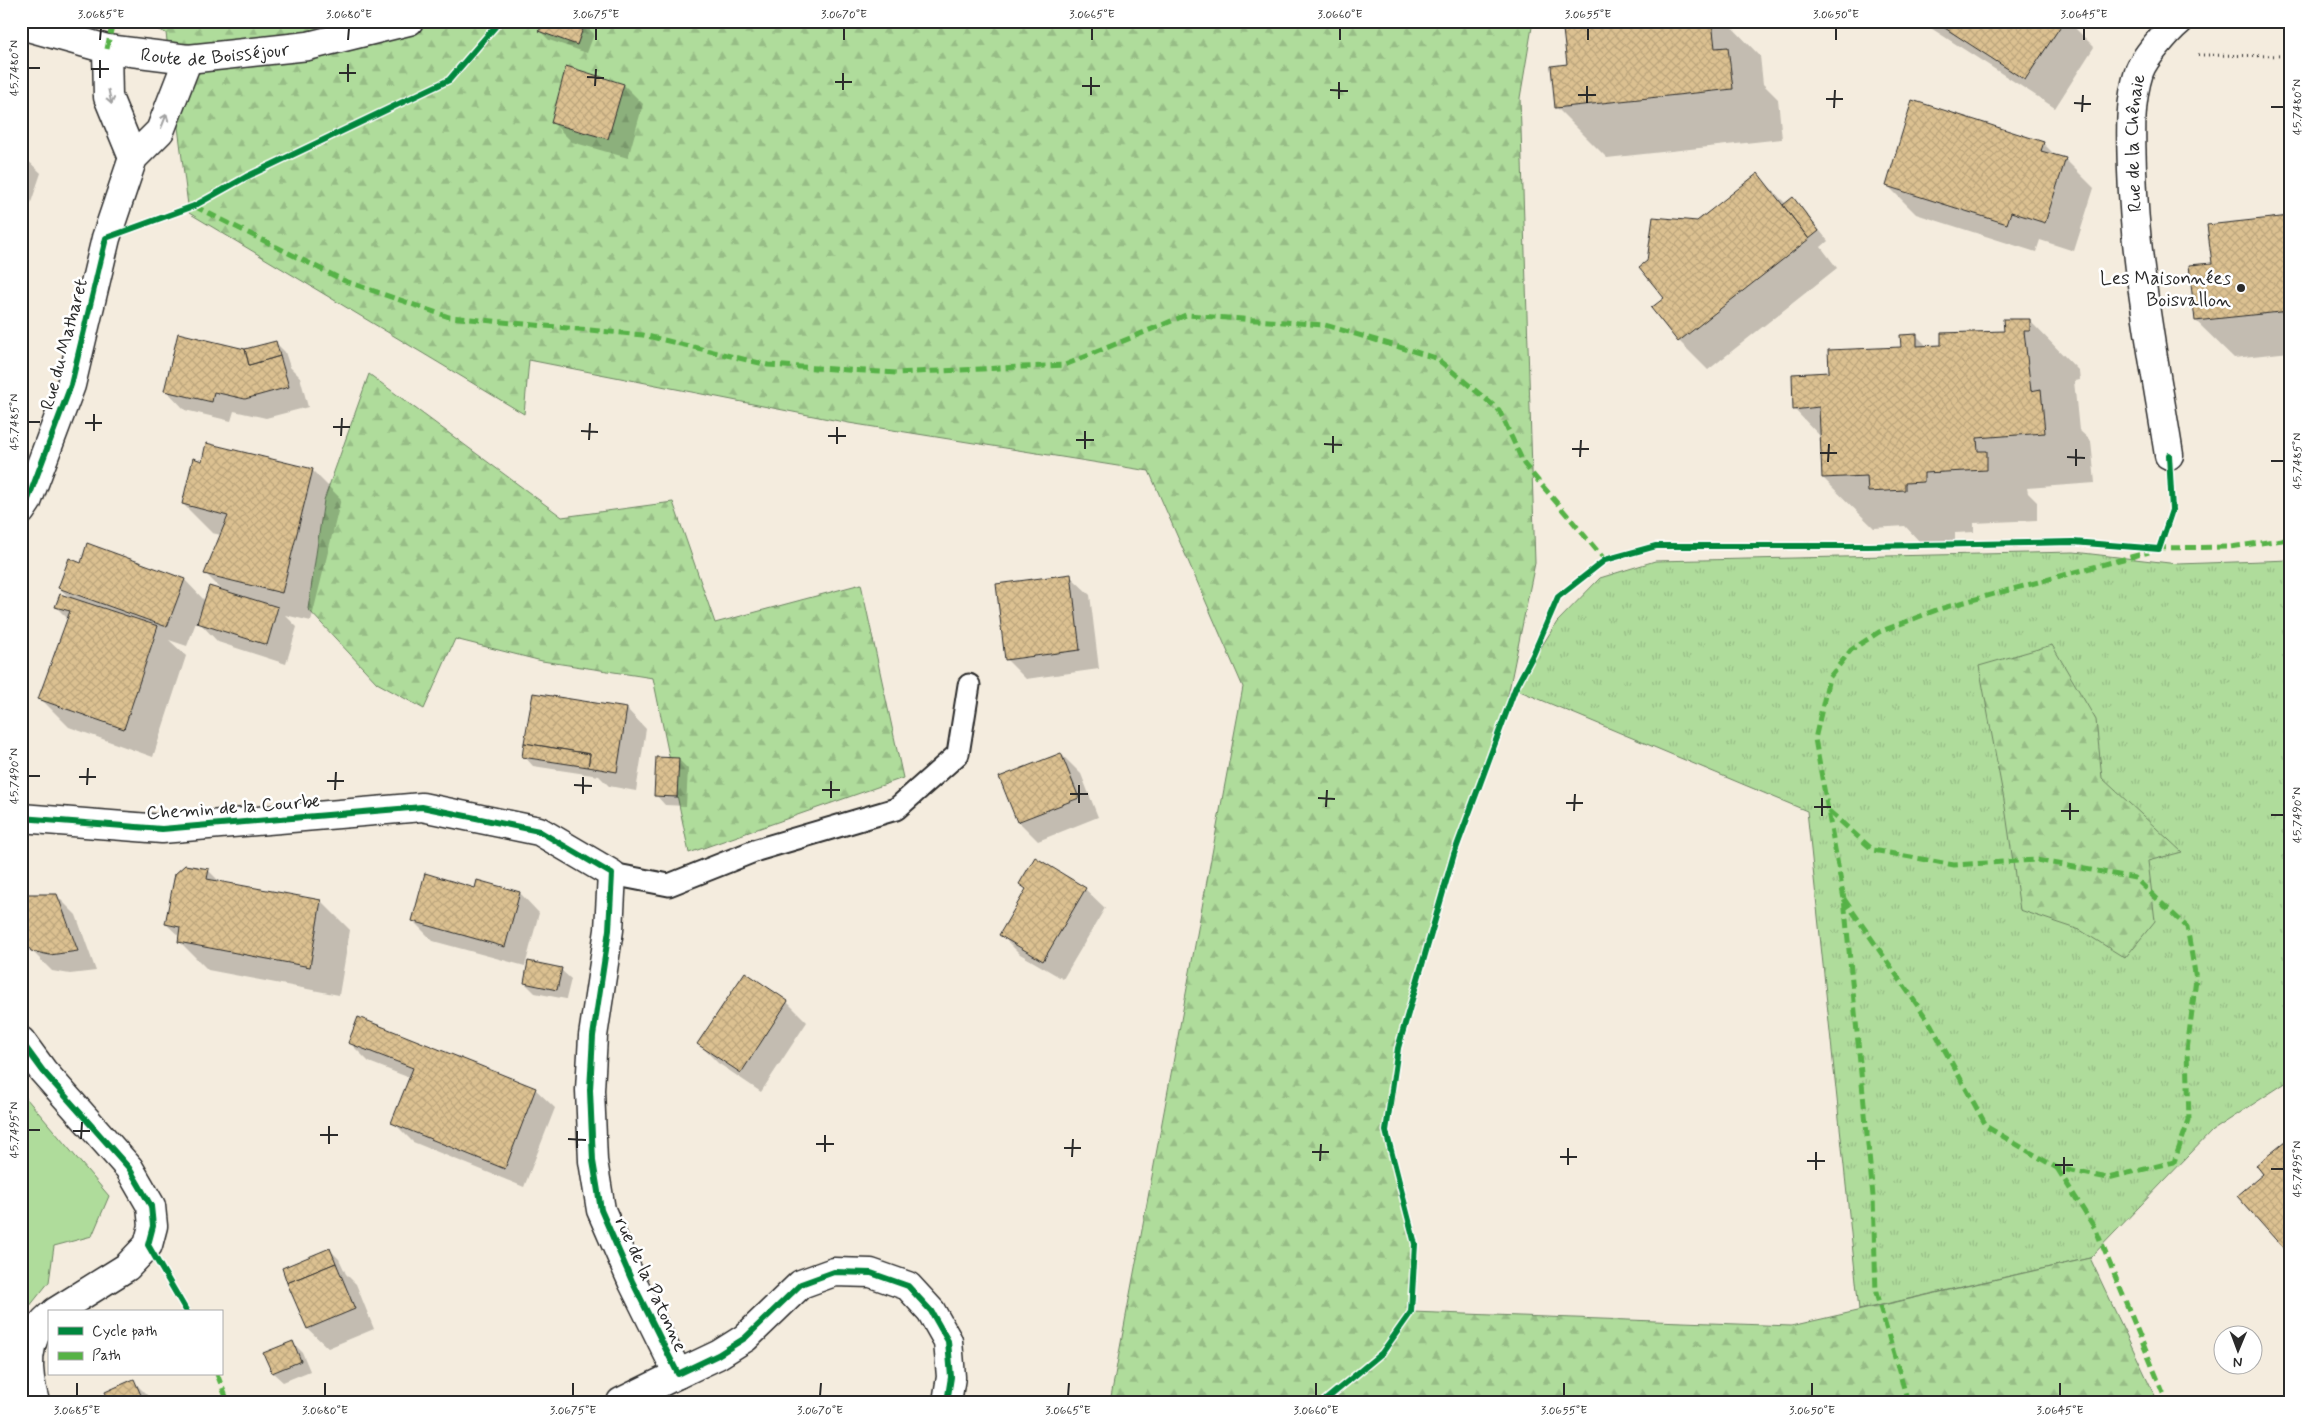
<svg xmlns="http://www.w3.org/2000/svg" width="2311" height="1423" font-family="Mynerve,sans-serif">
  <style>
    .grass { fill: url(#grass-tufts); stroke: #6d8463 }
    .forest { fill: url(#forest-firs); stroke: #6d8463 }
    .park { fill: #afdc9b; stroke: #6d8463 }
    .shadow { fill: #0003 }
    .building { fill: url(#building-cross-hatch); stroke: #2b2b2b }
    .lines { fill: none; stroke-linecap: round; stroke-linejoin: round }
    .service-casing { stroke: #2b2b2b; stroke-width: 25 }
    .minor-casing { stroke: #2b2b2b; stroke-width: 31 }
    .tertiary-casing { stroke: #2b2b2b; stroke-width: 31 }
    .path { stroke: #2b2b2b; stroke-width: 3; stroke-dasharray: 1 4; stroke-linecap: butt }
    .service { stroke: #fff; stroke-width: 21 }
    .minor { stroke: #fff; stroke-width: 28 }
    .tertiary { stroke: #fff; stroke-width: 28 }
    .quiet { stroke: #56b246; stroke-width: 5; stroke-dasharray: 10 5; stroke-linecap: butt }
    .cycleway-casing { stroke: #fff; stroke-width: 9 }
    .cycleway { stroke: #00873e; stroke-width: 6 }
    .oneway { stroke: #a0a0a0 }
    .ticks { fill: none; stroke: #2b2b2b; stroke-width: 2 }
    .poi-dot { fill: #2b2b2b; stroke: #fff; stroke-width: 2 }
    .labels { text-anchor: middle; stroke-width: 5; stroke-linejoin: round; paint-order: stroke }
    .street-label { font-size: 19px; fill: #2b2b2b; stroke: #fff }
    .poi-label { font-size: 19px; fill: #2b2b2b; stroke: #fff; text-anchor: end }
    .neatline { fill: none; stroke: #2b2b2b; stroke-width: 2 }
    .ticks-label { font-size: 12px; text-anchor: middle; fill: #2b2b2b }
  </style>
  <defs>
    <pattern id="grass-tufts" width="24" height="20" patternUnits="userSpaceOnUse" patternTransform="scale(1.25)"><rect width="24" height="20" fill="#afdc9b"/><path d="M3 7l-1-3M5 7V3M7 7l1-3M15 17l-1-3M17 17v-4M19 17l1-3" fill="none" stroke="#97bd86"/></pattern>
    <pattern id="forest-firs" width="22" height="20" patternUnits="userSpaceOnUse" patternTransform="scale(1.25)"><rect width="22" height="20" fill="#afdc9b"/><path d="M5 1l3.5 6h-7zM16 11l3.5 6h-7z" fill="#97bd86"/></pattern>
    <pattern id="building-cross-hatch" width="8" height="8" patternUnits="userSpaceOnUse" patternTransform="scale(1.25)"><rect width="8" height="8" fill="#dcc191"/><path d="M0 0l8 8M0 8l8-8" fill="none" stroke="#bda67d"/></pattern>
  </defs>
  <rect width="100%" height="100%" fill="#f4ecde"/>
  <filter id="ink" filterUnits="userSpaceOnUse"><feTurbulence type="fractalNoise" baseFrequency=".02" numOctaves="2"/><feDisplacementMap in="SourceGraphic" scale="10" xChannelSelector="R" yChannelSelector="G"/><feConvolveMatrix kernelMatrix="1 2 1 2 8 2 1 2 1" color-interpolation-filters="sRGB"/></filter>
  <g filter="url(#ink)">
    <polygon class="grass" points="2074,552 2178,564 2290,560 2290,1080 2212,1131 2090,1258 1859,1310 1807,811 1515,689 1557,622 1600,578 1655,561"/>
    <g class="forest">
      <polygon points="137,21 1533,21 1520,98 1535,563 1503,720 1454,854 1398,1048 1386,1131 1415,1244 1411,1312 1791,1326 2090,1258 2158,1402 1110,1402 1243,687 1149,471 849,423 529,360 524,414 189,213 166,33"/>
      <polygon points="369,374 562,517 673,502 715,623 861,584 903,778 689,853 653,678 542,661 455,639 424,709 377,683 308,609 324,500"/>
      <polygon points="2052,645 2096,720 2102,778 2182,852 2148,861 2155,921 2125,958 2080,930 2020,910 2004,800 1979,666"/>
    </g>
    <polygon class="park" points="21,1092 109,1196 92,1236 54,1246 49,1282 21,1317"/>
    <g class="shadow">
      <polygon points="1563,21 1726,21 1760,56 1763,84 1778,99 1782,139 1607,158 1557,108 1568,65"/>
      <polygon points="1920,21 2068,21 2094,47 2055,108"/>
      <polygon points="584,24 594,34 587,53 549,40 540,31"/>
      <polygon points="624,85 643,104 628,158 572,142 552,122"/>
      <polygon points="2043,143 2057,157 2065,159 2094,188 2074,251 2040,240 2036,252 1916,214 1887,185"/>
      <polygon points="21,154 41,173 21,232"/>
      <polygon points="1758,175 1786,204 1793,198 1802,208 1828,241 1821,247 1837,268 1708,370 1679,341 1666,298"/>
      <polygon points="2290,217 2290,352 2234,358 2196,321 2213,264"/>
      <polygon points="2029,320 2079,371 2080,380 2074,381 2079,430 2091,441 2095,483 2027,488 2028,493 2037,502 2037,520 1974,523 1974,532 1955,533 1955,540 1920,542 1905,526 1874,528 1823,478 1821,437 1794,409 1831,373 1903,348 1916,335 1927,346 1943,346 2005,332"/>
      <polygon points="275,342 285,352 290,367 300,377 308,407 266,418 234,411 231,421 185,410 166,390 245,350"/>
      <polygon points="203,462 312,470 341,499 311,621 285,615 297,627 286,664 218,642 199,622 202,613 200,612 187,646 169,640 186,656 153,757 69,727 40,698 68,619 56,607 70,598 59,588 82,564 185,580 205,601 223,591 206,574 221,535 212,533 183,504"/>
      <polygon points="1070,576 1090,595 1099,669 1026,679 1006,659"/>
      <polygon points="627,709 646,729 636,791 609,786 599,776 533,766 524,756"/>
      <polygon points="1061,754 1081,774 1098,817 1038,841 1018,821"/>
      <polygon points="678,759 688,769 686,806 665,805 656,795"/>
      <polygon points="185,866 209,871 220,882 321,901 350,930 339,995 208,970 179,941 180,937 166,924"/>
      <polygon points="1020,884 1085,889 1105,908 1063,979 1020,954 1001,935 1027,890"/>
      <polygon points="476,889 520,893 539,913 525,966 433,941 413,921"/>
      <polygon points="56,895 76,915 96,971 70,974 52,971 32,951"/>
      <polygon points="561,970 571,979 566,999 535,993 525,983"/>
      <polygon points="745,974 787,1002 807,1022 761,1092 718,1063 699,1044"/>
      <polygon points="349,1042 535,1089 555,1108 524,1187 413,1142 393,1122 410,1078 369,1062"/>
      <polygon points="2290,1140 2290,1253 2239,1196 2264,1175"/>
      <polygon points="329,1249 339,1259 346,1274 356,1284 374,1329 328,1348 308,1329 289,1283"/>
      <polygon points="293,1343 302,1352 310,1371 283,1382 273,1373 265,1353"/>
      <polygon points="133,1381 154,1402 110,1402"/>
    </g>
    <g class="building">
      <polygon points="551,21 579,21 585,23 577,45 538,31"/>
      <polygon points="1562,21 1712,21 1715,48 1728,47 1733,89 1555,108 1551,66 1567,64"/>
      <polygon points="1934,21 2064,21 2025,80"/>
      <polygon points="566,66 624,84 608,139 551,123"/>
      <polygon points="1912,100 2044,142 2041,151 2066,158 2045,223 2011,212 2007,224 1886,186"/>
      <polygon points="1758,173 1809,239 1678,342 1651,308 1664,298 1639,267 1647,261 1653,217 1697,221"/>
      <polygon points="1793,197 1819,231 1809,239 1783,205"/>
      <polygon points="2290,216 2290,311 2195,321 2189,265 2212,263 2207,225"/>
      <polygon points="2003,319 2030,319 2030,331 2024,331 2031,391 2041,389 2045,433 1977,438 1978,451 1987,451 1987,470 1924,473 1924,482 1905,483 1905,490 1868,492 1867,476 1822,478 1819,407 1793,410 1792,374 1829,372 1828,350 1901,347 1900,335 1917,334 1917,346 1941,345 1941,333 2004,331"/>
      <polygon points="178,333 245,349 249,365 280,356 289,387 245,399 214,392 212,402 164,391"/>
      <polygon points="276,341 280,356 249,365 245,349"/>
      <polygon points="206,443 313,469 282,593 204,574 228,516 182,504 193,458 202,461"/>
      <polygon points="87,543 185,579 167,627 58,588 69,558 81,563"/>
      <polygon points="1071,574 1080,650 1005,660 996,584"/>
      <polygon points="209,586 278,607 267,645 197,623"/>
      <polygon points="60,594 158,626 124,729 38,699 70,611 55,607"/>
      <polygon points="533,693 627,708 617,772 588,767 590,754 524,743"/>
      <polygon points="524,743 590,754 588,767 522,757"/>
      <polygon points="1061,753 1079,798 1017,822 999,777"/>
      <polygon points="656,757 679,758 677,797 654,796"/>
      <polygon points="1035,857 1086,888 1043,961 999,935 1026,889 1019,884"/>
      <polygon points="185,865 209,869 207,879 321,900 310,967 178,942 180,927 165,924 175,874"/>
      <polygon points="425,873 475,888 477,880 520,892 505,947 412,921"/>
      <polygon points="21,894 57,894 78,951 50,955 31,951 21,934"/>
      <polygon points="528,961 562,968 557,990 524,983"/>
      <polygon points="745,972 788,1001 741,1073 697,1044"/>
      <polygon points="358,1017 536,1088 505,1169 391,1123 413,1068 348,1043"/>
      <polygon points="2290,1138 2290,1243 2283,1248 2237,1196 2263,1174 2256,1165"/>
      <polygon points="330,1248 336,1263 287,1283 282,1268"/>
      <polygon points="336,1263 355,1309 307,1329 287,1283"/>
      <polygon points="293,1341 301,1361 272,1373 263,1353"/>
      <polygon points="134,1379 144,1402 109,1402 105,1392"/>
    </g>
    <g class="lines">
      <defs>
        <polyline id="service" points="612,874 669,885 757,850 896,809 958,754 969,685"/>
        <g id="minor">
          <path id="s1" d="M2169 455C2154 360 2135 266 2132 170 2131 137 2129 103 2139 72 2143 59 2168 30 2179 21"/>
          <polyline points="21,818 162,829 422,807 539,831 612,874 609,930 593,1036 590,1090 593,1161 601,1210 632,1281 678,1374 718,1355 745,1338 801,1284 834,1272 871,1273 908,1286 931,1311 948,1341 951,1377 947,1402"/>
          <polyline points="21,1041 43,1071 129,1168 151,1206 153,1226 148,1245 127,1267 55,1312"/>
          <path d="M35 1402C27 1373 23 1339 49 1317"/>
          <polyline points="621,1402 678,1374"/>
        </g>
        <g id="tertiary">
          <path id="s2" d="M21 25 107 49 188 59 308 46 409 21"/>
          <polyline points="107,49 108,97 133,158"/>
          <polyline points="21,511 27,502 71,385 106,238 133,158 160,131 188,59"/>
        </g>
      </defs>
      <use href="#service" class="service-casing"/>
      <use href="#minor" class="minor-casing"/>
      <use href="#tertiary" class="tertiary-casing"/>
      <polyline class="path" points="2198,55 2290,56"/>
      <use href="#service" class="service"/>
      <use href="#minor" class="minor"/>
      <use href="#tertiary" class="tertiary"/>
      <g class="quiet">
        <polyline points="107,49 113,21"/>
        <polyline points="194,206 345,281 449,317 643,335 768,365 896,373 1065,365 1186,315 1325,325 1436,358 1499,410 1524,464 1605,560"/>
        <polyline points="2156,548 2230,547 2290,539"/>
        <polyline points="1829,811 1873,850 1954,865 2036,860 2135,878 2187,927 2196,979 2187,1050 2189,1120 2174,1162 2108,1178 2057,1168 1987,1127 1931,1025 1844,899"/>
        <polyline points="2057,1168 2096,1230 2167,1402"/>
        <polyline points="217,1374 228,1402"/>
        <polyline points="1908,1402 1876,1293 1873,1196 1844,899 1815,739 1829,678 1851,650 1879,632 1939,609 2149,552"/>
      </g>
      <defs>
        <g id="cycleway">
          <polyline points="21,511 27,502 71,385 106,238 194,206 246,177 449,80 500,21"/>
          <polyline points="21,818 162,829 422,807 539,831 612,874 609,930 593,1036 590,1090 593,1161 601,1210 632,1281 678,1374 718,1355 745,1338 801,1284 834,1272 871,1273 908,1286 931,1311 948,1341 951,1377 947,1402"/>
          <polyline points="21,1041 43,1071 129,1168 151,1206 153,1226 148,1245 187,1312"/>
          <polyline points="1323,1402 1382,1353 1411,1312 1415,1244 1386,1131 1398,1048 1454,854 1515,689 1533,655 1558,597 1605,560 1656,546 1868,546 2073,542 2159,549 2172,510 2169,455"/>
        </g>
      </defs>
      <use href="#cycleway" class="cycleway-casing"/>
      <use href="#cycleway" class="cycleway"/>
    </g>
    <defs><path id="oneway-shaft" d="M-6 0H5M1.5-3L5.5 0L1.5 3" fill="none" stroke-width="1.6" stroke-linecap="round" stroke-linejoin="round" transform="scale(1.25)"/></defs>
    <g class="oneway">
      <use href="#oneway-shaft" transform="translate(110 97) rotate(78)"/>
      <use href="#oneway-shaft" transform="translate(164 121) rotate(-68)"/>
    </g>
  </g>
  <path class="ticks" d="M100 40 101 28M348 40 349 28M596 40V28M844 40V28M1092 40V28M1340 40V28M1588 40V28M1836 40V28M2084 40V28M28 68H40M91 69H109M339 73H356M587 77 604 78M100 78V60M348 82V64M835 82H852M595 86 596 69M1082 86H1100M843 90V73M1330 90 1348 91M1091 95V77M1578 95H1596M1339 99V82M1826 99H1843M1587 103V86M2074 103 2091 104M2271 107H2284M1834 108 1835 90M2082 112 2083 95M28 422H40M85 423H102M333 427H350M94 431V414M581 431 598 432M341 436 342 418M828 436H846M589 440 590 423M1076 440H1094M837 444V427M1324 444 1342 445M1085 449V431M1572 449H1589M1333 453V436M1820 453H1837M1580 457 1581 440M2067 457 2085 458M2271 461H2284M1828 462 1829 444M2076 466V449M28 776H40M79 777H96M327 781H344M87 785 88 768M574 785 592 786M335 790 336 772M822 790H840M583 794V777M1070 794H1088M831 798V781M1318 798 1335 799M1079 803V785M1566 803H1583M1326 807 1327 790M1814 807H1831M1574 811 1575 794M2061 811H2079M2271 815H2284M1822 816V798M2070 820V803M28 1130H40M73 1131H90M320 1135H338M81 1139 82 1122M568 1139 586 1140M329 1144V1126M816 1144H834M577 1148V1131M1064 1148H1081M825 1152V1135M1312 1152H1329M1072 1157 1073 1139M1560 1157H1577M1320 1161 1321 1144M1807 1161H1825M1568 1165V1148M2055 1165H2073M2271 1169H2284M1816 1170V1152M2064 1174V1157M77 1396V1383M325 1396V1383M573 1396V1383M820 1396 821 1383M1068 1396 1069 1383M1316 1396V1383M1564 1396V1383M1812 1396V1383M2060 1396V1383"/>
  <circle class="poi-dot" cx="2241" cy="288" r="5"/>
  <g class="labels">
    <g class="street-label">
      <text dy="7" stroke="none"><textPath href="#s2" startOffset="198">Route de Boisséjour</textPath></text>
      <text dy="7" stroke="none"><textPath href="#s1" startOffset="315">Rue de la Chênaie</textPath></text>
      <text transform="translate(63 344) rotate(-75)" y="7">Rue du Matharet</text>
      <text transform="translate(233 806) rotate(-4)" y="7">Chemin de la Courbe</text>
      <text transform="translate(652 1284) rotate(65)" y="7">rue de la Patonne</text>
    </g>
    <g class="poi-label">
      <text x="2231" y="284">Les Maisonnées<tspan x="2231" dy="22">Boisvallon</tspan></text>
    </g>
  </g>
  <rect width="2311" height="1423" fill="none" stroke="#fff" stroke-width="55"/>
  <rect x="48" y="1310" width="175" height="65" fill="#ffffff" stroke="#aaaaaa"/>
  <rect x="58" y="1327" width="25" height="8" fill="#00873e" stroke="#aaaaaa"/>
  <text x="92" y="1336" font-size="15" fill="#2b2b2b">Cycle path</text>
  <rect x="58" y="1352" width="25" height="8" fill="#56b246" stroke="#aaaaaa"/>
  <text x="92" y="1360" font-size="15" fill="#2b2b2b">Path</text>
  <g transform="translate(2238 1350) rotate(181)"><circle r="24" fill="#ffffff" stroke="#aaaaaa"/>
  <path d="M0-4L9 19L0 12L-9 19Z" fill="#2b2b2b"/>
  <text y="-8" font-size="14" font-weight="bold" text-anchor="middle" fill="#2b2b2b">N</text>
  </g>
  <rect x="28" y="28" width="2256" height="1368" class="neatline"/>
  <g class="ticks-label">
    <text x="101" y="18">3.0685°E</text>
    <text x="349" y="18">3.0680°E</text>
    <text x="596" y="18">3.0675°E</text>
    <text x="844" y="18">3.0670°E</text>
    <text x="1092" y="18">3.0665°E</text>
    <text x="1340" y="18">3.0660°E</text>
    <text x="1588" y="18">3.0655°E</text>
    <text x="1836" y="18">3.0650°E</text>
    <text x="2084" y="18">3.0645°E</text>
    <text transform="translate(14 68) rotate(-90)" y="4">45.7480°N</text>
    <text transform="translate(2297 107) rotate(-90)" y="4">45.7480°N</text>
    <text transform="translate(14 422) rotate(-90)" y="4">45.7485°N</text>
    <text transform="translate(2297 461) rotate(-90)" y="4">45.7485°N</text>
    <text transform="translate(14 776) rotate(-90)" y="4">45.7490°N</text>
    <text transform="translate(2297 815) rotate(-90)" y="4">45.7490°N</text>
    <text transform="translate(14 1130) rotate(-90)" y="4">45.7495°N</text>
    <text transform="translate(2297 1169) rotate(-90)" y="4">45.7495°N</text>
    <text x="77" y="1414">3.0685°E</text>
    <text x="325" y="1414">3.0680°E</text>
    <text x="573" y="1414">3.0675°E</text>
    <text x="820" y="1414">3.0670°E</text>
    <text x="1068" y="1414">3.0665°E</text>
    <text x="1316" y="1414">3.0660°E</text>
    <text x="1564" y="1414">3.0655°E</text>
    <text x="1812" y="1414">3.0650°E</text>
    <text x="2060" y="1414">3.0645°E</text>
  </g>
</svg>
